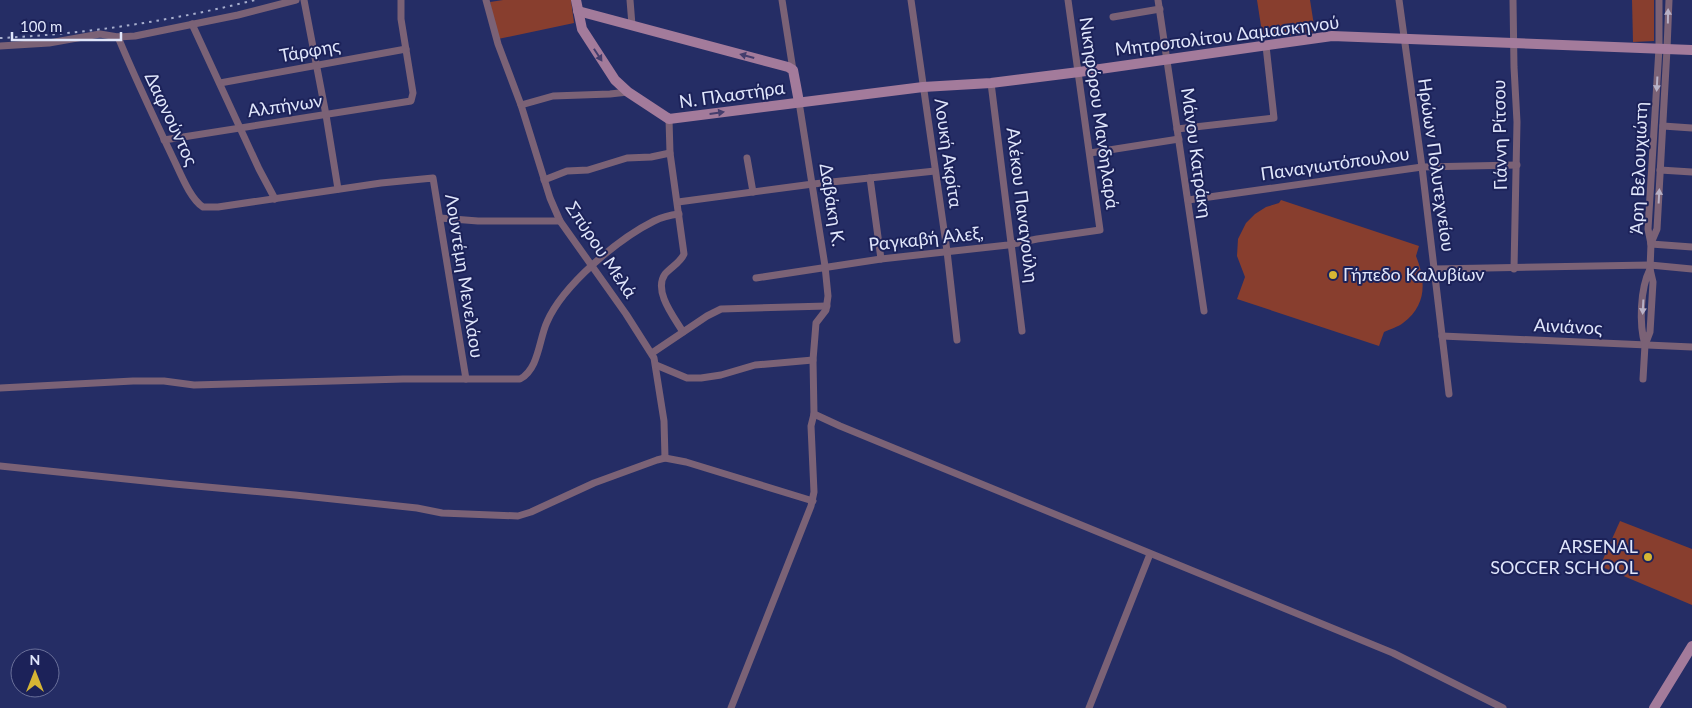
<svg xmlns="http://www.w3.org/2000/svg" width="1692" height="708" font-family="Lato,sans-serif">
  <style>
    .green { fill: #883e2e }
    .lines { fill: none; stroke-linecap: round; stroke-linejoin: round }
    .street { stroke: #7b6276; stroke-width: 7 }
    .secondary { stroke: #a37b9b; stroke-width: 10 }
    .rail { stroke: #a8afce; stroke-width: 2; stroke-dasharray: 2.5 5; stroke-linecap: butt }
    .oneway { fill: #b8b1c6 }
    .oneway2 { fill: #443d6d }
    .poi-dot { fill: #d6b534; stroke: #1c2259; stroke-width: 2 }
    .labels { text-anchor: middle; stroke-width: 4; stroke-linejoin: round; paint-order: stroke }
    .street-label { font-size: 18px; fill: #e0e6fb; stroke: #1c2259 }
    .poi-label { font-size: 18px; fill: #e0e6fb; stroke: #1c2259; text-anchor: start }
  </style>
  <rect width="100%" height="100%" fill="#252d65"/>
  <g class="green">
    <polygon points="503,0 571,0 574,23 498,39 490,2"/>
    <polygon points="1257,0 1310,0 1315,32 1263,39"/>
    <polygon points="1632,0 1654,0 1654,41 1633,42"/>
    <path d="M1281 200 1419 246 1416 256C1426 281 1427 305 1403 323 1398 327 1390 329 1384 332L1379 346 1237 299 1245 277 1237 256 1238 239 1246 223 1255 214 1266 207 1279 203Z"/>
    <polygon points="1620,521 1692,549 1692,605 1600,566"/>
  </g>
  <g class="lines">
    <g class="street">
      <polyline points="304,0 326,115 338,189"/>
      <polyline points="486,0 498,44 521,105 550,198 560,221 626,314 654,358 664,421 665,458"/>
      <polyline points="630,0 632,25"/>
      <polyline points="782,0 793,70"/>
      <polyline points="911,0 947,251 957,340"/>
      <polyline points="1158,0 1204,311"/>
      <polyline points="1399,0 1422,167 1449,394"/>
      <polyline points="1513,0 1514,67 1517,122 1514,269"/>
      <polyline points="1113,17 1160,9"/>
      <polyline points="192,24 259,169 275,199"/>
      <path d="M118 37C135 78 154 118 173 158 180 172 190 199 203 207H218L381 183 433 178 466 379"/>
      <polyline points="0,46 49,43 100,34 118,37 135,36 238,15 296,0"/>
      <polyline points="220,83 406,49"/>
      <polyline points="991,83 1022,331"/>
      <polyline points="521,105 553,96 610,94 628,92"/>
      <path d="M669 119 670 153 684 254C680 263 671 267 665 274 653 291 674 317 683 332"/>
      <polyline points="1663,126 1692,128"/>
      <polyline points="1177,129 1274,118 1266,46"/>
      <polyline points="164,140 411,101 413,93 401,19 401,0"/>
      <polyline points="1090,153 1179,139"/>
      <polyline points="747,158 753,192"/>
      <polyline points="1660,170 1692,172"/>
      <polyline points="870,178 881,259"/>
      <polyline points="544,180 567,171 588,170 627,158 651,157 670,153"/>
      <polyline points="1188,200 1422,167 1517,165"/>
      <polyline points="678,202 813,184 935,171"/>
      <polyline points="440,218 478,221 560,221"/>
      <polyline points="1651,243 1657,229 1667,49 1669,0"/>
      <polyline points="1651,244 1692,247"/>
      <polyline points="1434,269 1650,265 1692,269"/>
      <polyline points="756,278 881,259 1008,245 1037,239 1100,230 1068,0"/>
      <polyline points="1442,336 1692,347"/>
      <path d="M1645 345C1639 324 1640 289 1650 269"/>
      <polyline points="652,353 707,316 721,309 827,306"/>
      <polyline points="656,365 687,378 701,378 721,375 755,365 813,360"/>
      <polyline points="1643,379 1645,345 1650,332 1653,282 1650,269 1651,244 1648,229 1659,48 1659,0"/>
      <path d="M0 388 133 381H164L194 385 403 379H520C539 369 539 339 547 322 563 285 618 239 654 221 662 217 670 215 679 214"/>
      <polyline points="814,414 840,426 1393,653 1503,708"/>
      <polyline points="0,466 174,484 295,495 417,508 442,513 518,516 531,512 594,483 657,460 665,458 686,462 813,501"/>
      <polyline points="731,708 811,506 814,492 811,426 814,414 813,360 816,323 826,310 828,296 825,266 799,102"/>
      <polyline points="1089,708 1150,554"/>
    </g>
    <g class="secondary">
      <polyline points="576,0 582,29 615,80 628,92 669,119 923,87 991,83 1079,72 1332,36 1692,50"/>
      <polyline points="578,11 788,67 793,70 799,102"/>
      <polyline points="1654,708 1692,646"/>
    </g>
    <path class="rail" d="M0 38C86 34 171 21 255 0"/>
  </g>
  <defs><path id="oneway-solid" d="M-6-.8H1V-3.2L6.5 0L1 3.2V.8H-6Z" transform="scale(1.25)"/></defs>
  <g class="oneway">
    <use href="#oneway-solid" transform="translate(1668 16) rotate(-89)"/>
    <use href="#oneway-solid" transform="translate(1657 84) rotate(93)"/>
    <use href="#oneway-solid" transform="translate(1659 196) rotate(-87)"/>
    <use href="#oneway-solid" transform="translate(1643 307) rotate(93)"/>
  </g>
  <g class="oneway2">
    <use href="#oneway-solid" transform="translate(598 55) rotate(57)"/>
    <use href="#oneway-solid" transform="translate(747 56) rotate(-165)"/>
    <use href="#oneway-solid" transform="translate(717 113) rotate(-8)"/>
  </g>
  <g class="poi-dot">
    <circle cx="1333" cy="275" r="5"/>
    <circle cx="1648" cy="557" r="5"/>
  </g>
  <g class="labels">
    <g class="street-label">
      <text transform="translate(1227 36) rotate(-7)" y="6">Μητροπολίτου Δαμασκηνού</text>
      <text transform="translate(310 51) rotate(-10)" y="6">Τάρφης</text>
      <text transform="translate(732 95) rotate(-8)" y="6">Ν. Πλαστήρα</text>
      <text transform="translate(285 106) rotate(-8)" y="6">Αλπήνων</text>
      <text transform="translate(1099 113) rotate(82)" y="6">Νικηφόρου Μανδηλαρά</text>
      <text transform="translate(171 119) rotate(65)" y="6">Δαφνούντος</text>
      <text transform="translate(1500 135) rotate(-91)" y="6">Γιάννη Ρίτσου</text>
      <text transform="translate(948 153) rotate(82)" y="6">Λουκή Ακρίτα</text>
      <text transform="translate(1196 153) rotate(82)" y="6">Μάνου Κατράκη</text>
      <text transform="translate(1335 164) rotate(-8)" y="6">Παναγιωτόπουλου</text>
      <text transform="translate(1436 165) rotate(82)" y="6">Ηρώων Πολυτεχνείου</text>
      <text transform="translate(1639 168) rotate(-88)" y="6">Άρη Βελουχιώτη</text>
      <text transform="translate(832 205) rotate(81)" y="6">Δαβάκη Κ.</text>
      <text transform="translate(1022 205) rotate(83)" y="6">Αλέκου Παναγούλη</text>
      <text transform="translate(926 239) rotate(-6)" y="6">Ραγκαβή Αλεξ,</text>
      <text transform="translate(601 250) rotate(56)" y="6">Σπύρου Μελά</text>
      <text transform="translate(464 276) rotate(81)" y="6">Λουντέμη Μενελάου</text>
      <text transform="translate(1568 327) rotate(3)" y="6">Αινιάνος</text>
    </g>
    <g class="poi-label">
      <text x="1343" y="281">Γήπεδο Καλυβίων</text>
      <text x="1638" y="553" text-anchor="end">ARSENAL<tspan x="1638" dy="21">SOCCER SCHOOL</tspan></text>
    </g>
  </g>
  <g transform="translate(35 673)"><circle r="24" fill="#1c2259" stroke="#6a709a"/>
  <path d="M0-4L9 19L0 12L-9 19Z" fill="#d6b534"/>
  <text y="-8" font-size="14" font-weight="bold" text-anchor="middle" fill="#e0e6fb">N</text>
  </g>
  <path d="M12 32v8h109v-8" fill="none" stroke="#e0e6fb" stroke-width="2.5"/>
  <text x="20" y="32" font-size="15" fill="#e0e6fb" stroke="#1c2259" stroke-width="4" paint-order="stroke">100 m</text>
</svg>
